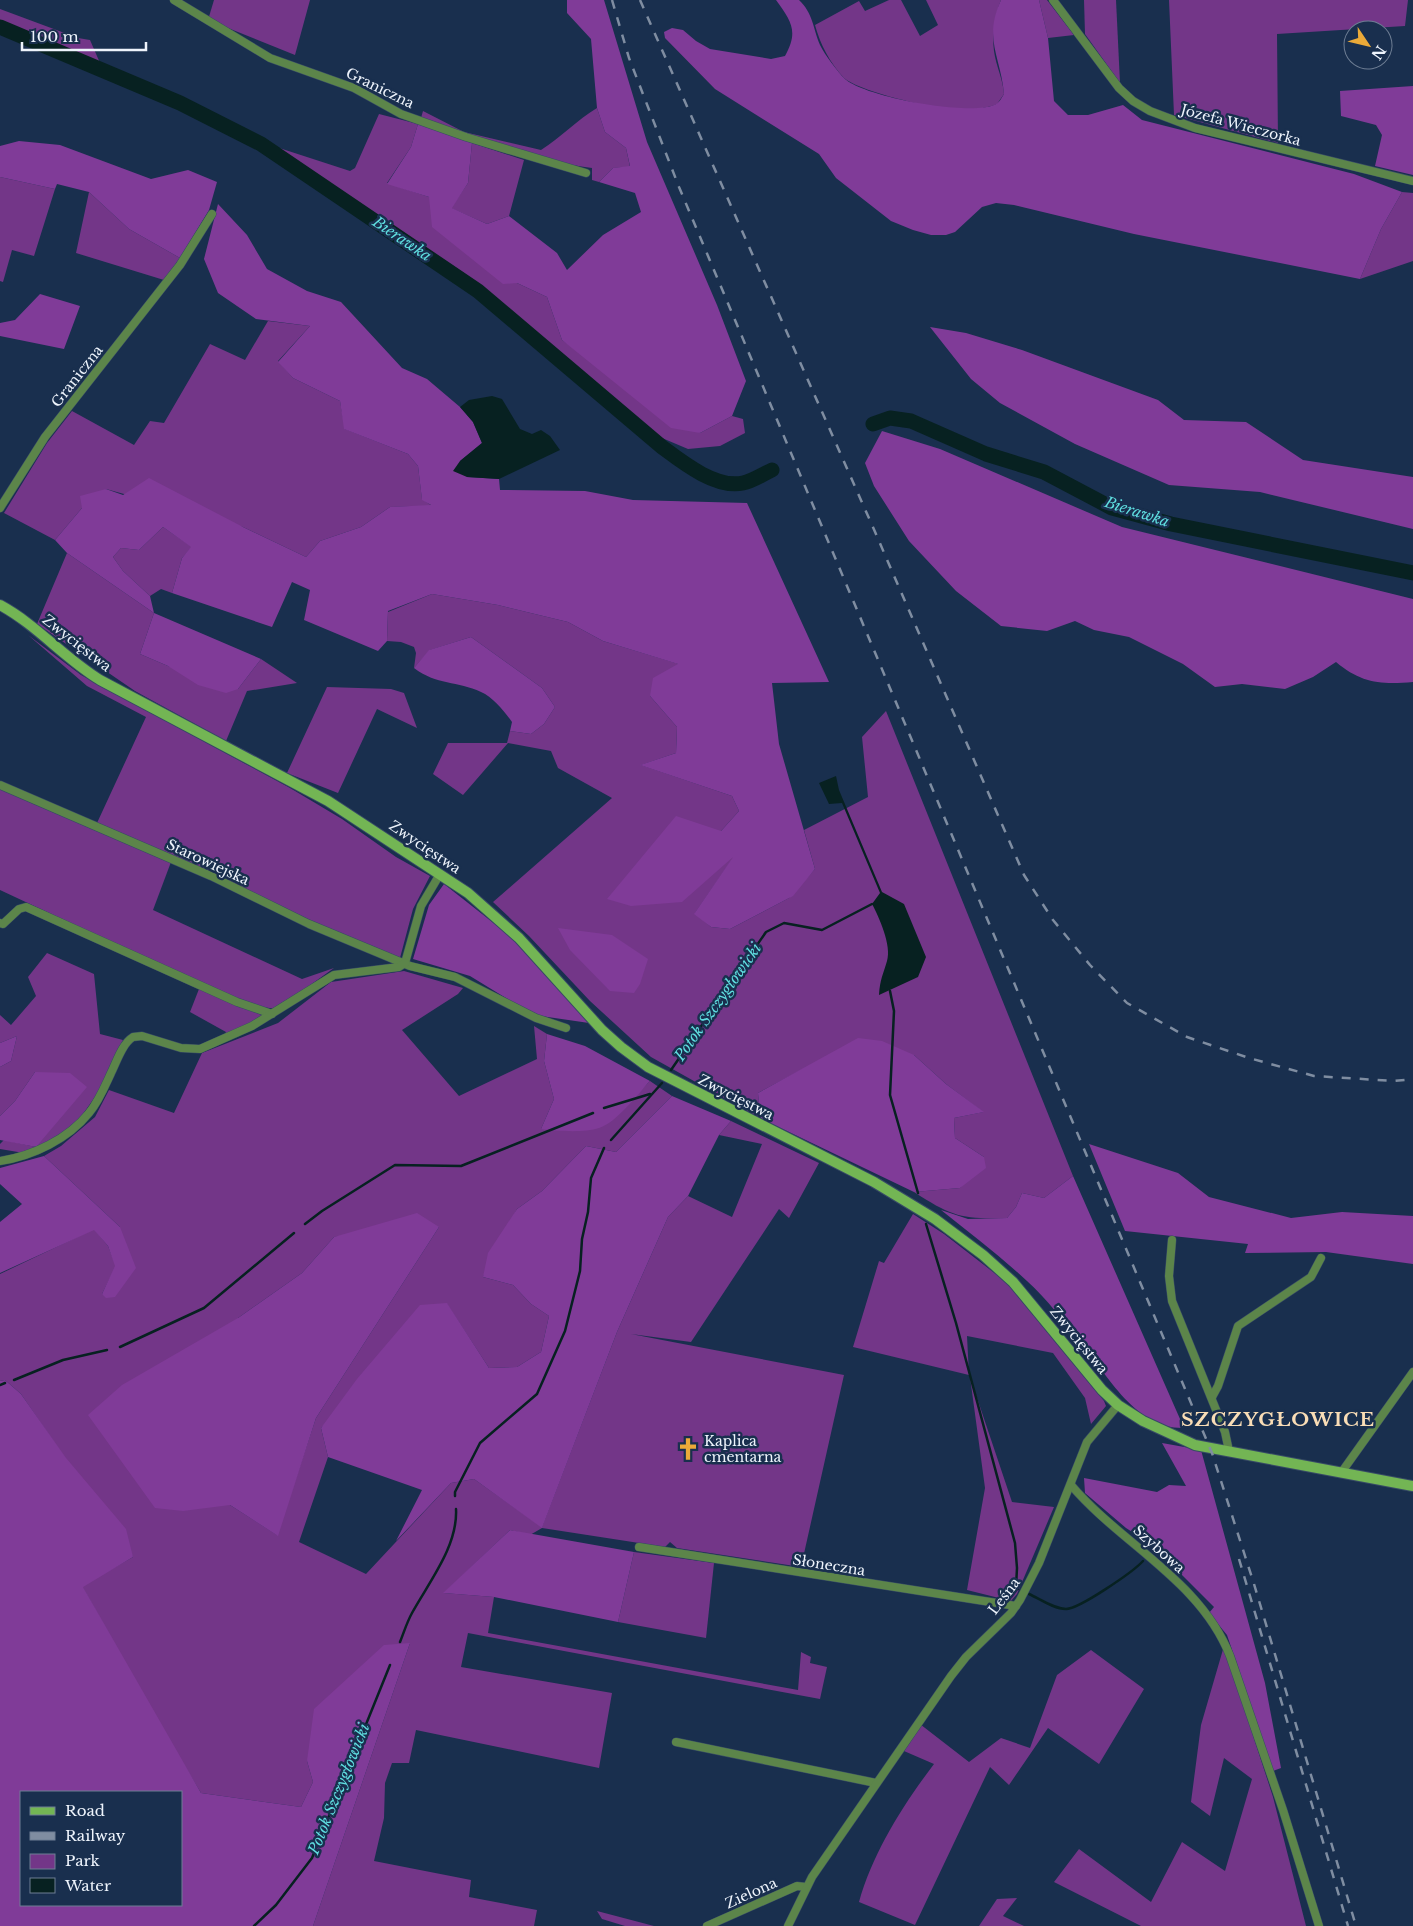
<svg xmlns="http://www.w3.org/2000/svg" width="1413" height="1926" font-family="'Libre Baskerville',serif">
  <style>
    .green { fill: #733688; fill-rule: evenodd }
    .forest { fill: #803b98; fill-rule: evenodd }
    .water { fill: #072121 }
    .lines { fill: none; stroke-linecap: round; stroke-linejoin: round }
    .stream { stroke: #072121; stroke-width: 2.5 }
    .river { stroke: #072121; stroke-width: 15 }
    .street-casing { stroke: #374b66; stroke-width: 9 }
    .secondary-casing { stroke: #374b66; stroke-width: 12 }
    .street { stroke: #5c854a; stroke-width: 8 }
    .secondary { stroke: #73b554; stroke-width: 10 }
    .rail { stroke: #7f8da1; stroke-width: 2.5; stroke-dasharray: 9 9; stroke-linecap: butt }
    .labels { text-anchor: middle; stroke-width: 5; stroke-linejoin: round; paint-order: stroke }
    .street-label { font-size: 14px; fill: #eef4fc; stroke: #192f4e }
    .poi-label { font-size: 14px; fill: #eef4fc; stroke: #192f4e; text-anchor: start }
    .water-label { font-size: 15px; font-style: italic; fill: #5fdee0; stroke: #192f4e }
    .district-label { font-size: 19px; font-weight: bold; letter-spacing: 1px; fill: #f9ddb6; stroke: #192f4e }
  </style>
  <rect width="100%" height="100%" fill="#192f4e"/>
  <g class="green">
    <polygon points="214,0 310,0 295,55 208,20"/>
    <path d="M889 0H901L920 36 938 25 926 0H1001C995 14 992 36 994 51 996 66 1003 79 1004 94L997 104C981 111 957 110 940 108 920 105 857 90 844 78 830 63 820 44 815 25L859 1 865 11Z"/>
    <polygon points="1039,0 1047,0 1074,35 1048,38"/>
    <polygon points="1084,0 1116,0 1120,83 1085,34"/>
    <polygon points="1169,0 1408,0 1405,26 1277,34 1278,143 1174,115"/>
    <polygon points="0,9 78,38 90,40 100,63 0,21"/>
    <path d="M597 108 605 132 626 148 630 167 613 168 599 182 592 180V168C534 161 477 137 421 118L423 111 464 132 541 150C561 137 577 120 597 108Z"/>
    <polygon points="379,114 418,124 411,147 387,183 429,197 517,283 547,297 562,340 700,433 732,416 743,419 745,433 720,446 688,449 662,438 464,273 270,145 350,171 355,168"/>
    <polygon points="472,143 524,160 509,216 487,224 451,208 468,183"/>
    <polygon points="0,177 55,189 34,256 12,250 3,282 0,281"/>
    <polygon points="89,192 129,229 180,258 164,280 76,253"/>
    <polygon points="1402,192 1413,193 1413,261 1360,279 1381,229"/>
    <polygon points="268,321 310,326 278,361 293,378 340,401 345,429 408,454 418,466 422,499 432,506 390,507 361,527 320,541 306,557 243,527 106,489 82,508 55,540 4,513 47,443 72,411 134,445 150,421 164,423 210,344 245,360"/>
    <polygon points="163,527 192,547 182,558 172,593 161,589 150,596 123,571 113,557 121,548 139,550"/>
    <polygon points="67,553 154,613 140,654 168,666 238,689 261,659 297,683 247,691 226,741 135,691 37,624"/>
    <path d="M432 594 498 605 568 622 603 641 679 664 650 696 677 727 676 753 641 765 732 796 739 811 721 831 735 855 695 913 711 927 730 929 789 898 815 869 804 830 868 797 862 737 886 711 1073 1176 1044 1198 1022 1193 1016 1207 1007 1218C961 1219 953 1217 914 1192L960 1188 984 1157 955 1138 954 1118 983 1112 946 1084 914 1055 803 1069 758 1093 760 1118 651 1057 590 1001 529 936 493 902 612 798 558 768 551 751 508 743 463 795 433 774 448 743H507L510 731 531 734 544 724 555 707 542 688 471 637 430 650 414 668 416 653 414 647 401 642 387 641 388 612Z"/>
    <polygon points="28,635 81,675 290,788 342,819 396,857 430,876 413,909 400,958 360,943 97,823 146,717 87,686"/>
    <polygon points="327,687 391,689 404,693 417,728 377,709 338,793 287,773"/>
    <polygon points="0,789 171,862 153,910 302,979 334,968 277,1009 254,1006 201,984 0,890"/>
    <polygon points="47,953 94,974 100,1034 123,1040 102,1087 78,1121 47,1144 24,1153 0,1149 0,1144 4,1140 36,1147 35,1072 15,1101 0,1116 0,1067 11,1061 17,1036 0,1043 0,1015 11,1025 36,996 28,977"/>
    <path d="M404 971 463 988 458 994 402 1030 459 1096 537 1059 534 1026 547 1034 544 1061 554 1099 541 1129 616 1116 650 1081 672 1096 616 1152 586 1146 542 1191 517 1209 483 1277 513 1285 531 1304 549 1316 541 1352 517 1367 489 1368 447 1304 321 1428 328 1457 299 1542 366 1574 451 1483 474 1479 542 1527 617 1332 668 1217 688 1196 732 1217 762 1144 719 1135 731 1121 819 1163 789 1218 779 1209 691 1342 631 1334 844 1375 801 1567 677 1548 670 1542 665 1547 542 1528 530 1535 510 1530 444 1593 494 1597 488 1633 798 1690 801 1652 811 1657 810 1663 827 1667 820 1699 468 1633 461 1667 612 1693 599 1768 416 1730 409 1763H392L385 1783 384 1818 374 1861 471 1880 469 1897 537 1910 534 1926H313L410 1643 307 1761 313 1782 301 1807 201 1793 169 1740 82 1586 133 1557 21 1394 5 1380 0 1381V1274L94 1229 108 1246 116 1266 102 1294 115 1296 120 1227 44 1156 61 1146 95 1117 109 1090 174 1113 202 1053 278 1023 331 982ZM439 1227 316 1418 277 1535 230 1505 238 1318 302 1273 334 1237Z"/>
    <polygon points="199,989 264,1016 224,1036 226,1032 190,1012"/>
    <polygon points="913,1214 944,1234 1006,1282 1104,1401 1106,1406 1091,1424 1085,1398 1053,1353 967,1336 969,1375 853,1347 879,1261 884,1263"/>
    <polygon points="970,1377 1012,1502 1054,1507 1017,1594 1011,1601 967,1590 985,1488"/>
    <polygon points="634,1552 714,1563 706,1638 618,1622"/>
    <polygon points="1224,1646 1273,1797 1306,1926 1141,1926 1054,1882 1079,1849 1151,1902 1182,1842 1225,1871 1252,1779 1224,1758 1210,1816 1191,1802 1201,1725"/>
    <path d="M1091 1650 1144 1689 1099 1764 1048 1728 1009 1785 990 1767 915 1925 859 1902C873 1852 903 1805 934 1764L897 1748 916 1721 969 1762 1001 1738 1030 1748 1057 1675Z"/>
    <polygon points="1017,1898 1003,1916 1024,1926 979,1926 997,1899"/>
    <polygon points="597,1911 654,1926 625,1926 602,1919"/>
  </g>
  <g class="forest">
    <polygon points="567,0 604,0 647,142 717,305 746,381 732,416 700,433 671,428 562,340 547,297 517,283 503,284 432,227 429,197 387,184 411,147 418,124 472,143 468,183 452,208 487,224 509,216 557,253 567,270 603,235 641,212 635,193 599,182 613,168 630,166 626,148 605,132 597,108 591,39 567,13"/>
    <path d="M776 0H799C813 13 813 28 820 45 825 55 837 71 845 79 865 97 968 116 994 105 999 103 1001 99 1004 94 1001 57 983 39 1001 0H1039L1048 38 1054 101 1068 115H1088L1123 105 1142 120 1354 174 1402 192 1381 229 1360 279 1134 234 1014 205 996 203 982 207 955 232 946 235H931L913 230 891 221 836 178 819 154 715 89 665 38 664 32 672 28 683 30 696 41 710 49 771 59 785 56C799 31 791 21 776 0Z"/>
    <polygon points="1413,86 1413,175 1375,166 1382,135 1376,125 1341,116 1340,91"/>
    <polygon points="19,141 60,145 151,179 188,170 217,182 209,210 180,258 129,229 89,192 57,184 55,189 0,177 0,146"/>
    <polygon points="218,204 247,235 267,269 307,291 341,302 402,368 427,379 460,407 473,422 482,443 460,461 467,477 499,479 500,490 585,491 633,500 747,503 829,682 772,683 779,744 815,869 793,896 730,929 711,927 694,914 733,857 682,902 631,906 607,899 676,816 721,831 739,811 732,796 640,765 676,753 677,727 650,696 653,678 678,664 603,641 568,622 498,605 432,594 388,611 387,641 378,651 304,620 310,590 292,582 272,627 172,593 182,558 191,547 163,527 139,550 121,548 113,557 123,571 150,596 154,613 261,659 238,689 226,693 198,685 168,666 140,654 154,613 67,553 55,540 82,508 80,496 106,489 123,495 149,478 243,527 306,557 320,541 361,527 390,507 431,505 422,500 418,466 408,454 344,429 340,401 293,378 278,362 310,326 256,319 218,293 204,259"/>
    <polygon points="40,294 80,306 64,349 0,336 0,323 15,320"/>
    <polygon points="930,327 966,333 1022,350 1158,400 1184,420 1246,422 1303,460 1413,477 1413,529 1260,492 1169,485 1075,444 1000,403 971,379"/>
    <path d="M882 431 940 449 1122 527 1413 599V682C1381 685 1361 683 1336 662L1313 677 1285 689 1242 684 1215 687 1183 664 1129 637 1094 630 1075 621 1047 631 1001 626 956 591 909 541 874 486 865 463Z"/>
    <path d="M471 637 542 688 555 707 544 724 531 734 510 731 512 722C504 711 493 697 481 692 458 681 436 685 414 668L429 650Z"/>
    <polygon points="444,884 519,943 589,1023 534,1015 470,976 413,959 429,905"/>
    <polygon points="558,928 612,935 648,959 640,984 634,993 610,991 570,950"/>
    <path d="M547 1034 585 1046 650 1081C638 1094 616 1123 599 1128 584 1133 557 1131 541 1129L554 1099 544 1061Z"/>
    <polygon points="17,1036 11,1061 0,1067 0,1043"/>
    <polygon points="858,1038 882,1041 914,1055 946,1084 984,1112 954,1118 955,1138 984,1157 986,1168 960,1188 914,1192 760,1118 758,1093"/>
    <polygon points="35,1072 70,1073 87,1087 36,1147 0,1140 0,1116 15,1101"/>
    <polygon points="672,1096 731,1121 719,1135 688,1196 668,1217 617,1332 542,1528 474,1479 451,1483 396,1541 422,1490 328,1457 321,1428 357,1379 420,1305 447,1303 489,1368 517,1367 541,1352 549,1316 531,1304 513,1285 483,1277 488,1253 517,1209 542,1191 586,1146 616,1152"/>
    <polygon points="1089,1144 1178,1173 1209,1197 1291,1218 1342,1212 1413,1216 1413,1264 1326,1252 1245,1253 1248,1244 1125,1231"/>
    <polygon points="44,1156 120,1227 136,1268 115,1297 106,1298 102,1294 115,1266 108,1246 94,1230 0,1273 0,1222 22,1204 0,1184 0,1168"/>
    <path d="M1073 1176 1184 1428C1136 1429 1108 1376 1082 1344 1065 1323 1047 1299 1027 1281 1000 1256 970 1233 941 1210L968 1219 1007 1218 1016 1207 1022 1193 1044 1198Z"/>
    <polygon points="417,1213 439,1227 316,1418 278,1536 230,1505 183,1511 155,1508 88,1415 122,1385 238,1318 302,1273 334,1237"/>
    <path d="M5 1380 21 1394 66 1458 126 1529 133 1557 83 1587 201 1793 301 1807 313 1782 307 1761 314 1709 384 1645 410 1643 313 1926H0V1381ZM21 1792H181V1905H21Z"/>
    <polygon points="1162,1443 1201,1450 1265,1683 1281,1768 1273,1771 1227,1635 1209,1613 1214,1607 1151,1544 1126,1528 1085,1493 1084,1478 1157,1492 1169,1485 1186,1486"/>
    <polygon points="510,1530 634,1552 618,1622 494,1597 443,1593"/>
  </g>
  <g class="water">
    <polygon points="492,396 502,399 520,429 532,434 541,430 550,436 560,450 499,479 467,477 453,471 460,461 482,443 473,422 460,407 469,400"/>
    <path d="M836 776 839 790 882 892 904 904 926 957 918 977 879 995C880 979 883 975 887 961 892 946 879 917 872 904L880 893 842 803 829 804 819 783Z"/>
  </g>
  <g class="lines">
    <g class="stream">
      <polyline points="890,991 894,1011 890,1095 918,1193"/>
      <polyline points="671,1070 766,932 784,923 822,930 872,904"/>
      <polyline points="604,1108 650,1094"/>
      <polyline points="611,1140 662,1083"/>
      <polyline points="305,1224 322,1211 395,1165 461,1166 593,1113"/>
      <polyline points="926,1224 956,1323 1015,1543 1017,1568 1016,1587 1018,1589"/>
      <polyline points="120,1347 204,1308 294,1233"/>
      <polyline points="14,1380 63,1360 107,1350"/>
      <polyline points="0,1385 5,1383"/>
      <polyline points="455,1496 455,1492 480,1443 537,1394 565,1331 580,1271 582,1239 588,1212 591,1178 604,1148"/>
      <path d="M1029 1594C1040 1599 1054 1609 1066 1609 1079 1609 1133 1572 1143 1561"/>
      <path d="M400 1642C404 1632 407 1622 412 1613 429 1582 458 1546 456 1509"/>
      <polyline points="254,1926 276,1905 312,1858 390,1665"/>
    </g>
    <g class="river">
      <path d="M0 27 180 103 261 144 478 291 662 447C682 462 716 489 743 483 753 481 763 474 772 470"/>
      <polyline points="873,424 890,418 911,421 986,454 1044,472 1112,508 1171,524 1413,573"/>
    </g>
    <defs>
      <g id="street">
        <polyline points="174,0 270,58 354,88 401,114 466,137 586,173"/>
        <polyline points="1053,0 1119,88 1133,101 1150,111 1195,128 1413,181"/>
        <polyline points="0,508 45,437 180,265 212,214"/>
        <polyline points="0,785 211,876 309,924 410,966 455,977 536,1018 566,1028"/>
        <polyline points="0,923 3,924 19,909 26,907 237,1002 272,1014"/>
        <polyline points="405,963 421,906 440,874"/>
        <path d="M0 1161C33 1156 68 1139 89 1113 99 1101 105 1086 111 1073 117 1061 122 1044 133 1037L142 1036 181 1048 200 1049 252 1026 334 975 399 967 405 963"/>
        <polyline points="1172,1240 1169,1276 1172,1301 1225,1432 1229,1451"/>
        <polyline points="1212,1397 1218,1386 1238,1326 1311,1277 1321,1258"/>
        <polyline points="1341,1473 1413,1372"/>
        <path d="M1071 1485C1121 1544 1201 1581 1230 1656L1283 1810 1319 1926"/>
        <polyline points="639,1547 1016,1606"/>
        <polyline points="676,1742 876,1783"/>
        <polyline points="707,1926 797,1886 806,1887"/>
        <polyline points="788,1926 812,1877 951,1676 966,1657 1011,1613 1020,1600 1039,1563 1087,1442 1118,1405"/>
      </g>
      <path id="secondary" d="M0 605C37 625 64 658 100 680L328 801 468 893 519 938 602 1030 621 1047 648 1067 874 1182 935 1219 983 1255 1013 1282 1102 1390 1118 1405 1143 1421 1195 1445 1413 1486"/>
    </defs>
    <use href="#street" class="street-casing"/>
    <use href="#secondary" class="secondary-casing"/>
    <use href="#street" class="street"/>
    <use href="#secondary" class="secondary"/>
    <g class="rail">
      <polyline points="612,0 629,58 679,187 1212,1453 1254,1584 1356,1926"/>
      <polyline points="640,0 872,525 997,813 1024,875 1053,920 1090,965 1127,1003 1187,1037 1249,1058 1314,1076 1394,1081 1413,1079"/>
      <polyline points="1239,1559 1348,1926"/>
    </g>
  </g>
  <defs>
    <symbol id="church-bare" viewBox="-9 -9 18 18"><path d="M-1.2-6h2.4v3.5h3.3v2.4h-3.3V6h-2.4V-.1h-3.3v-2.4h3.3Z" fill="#ebaa39" stroke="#192f4e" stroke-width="2.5" paint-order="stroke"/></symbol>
  </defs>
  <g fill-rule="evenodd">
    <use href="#church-bare" x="672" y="1433" width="32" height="32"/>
  </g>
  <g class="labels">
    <g class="street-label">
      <text transform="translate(380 88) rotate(26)" y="5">Graniczna</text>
      <text transform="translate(1241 125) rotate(15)" y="5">Józefa Wieczorka</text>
      <text transform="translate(77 376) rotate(-52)" y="5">Graniczna</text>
      <text transform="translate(77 643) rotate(38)" y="5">Zwycięstwa</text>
      <text transform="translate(425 847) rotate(34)" y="5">Zwycięstwa</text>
      <text transform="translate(208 862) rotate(25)" y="5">Starowiejska</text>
      <text transform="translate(736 1097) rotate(27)" y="5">Zwycięstwa</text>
      <text transform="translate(1079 1340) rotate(51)" y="5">Zwycięstwa</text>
      <text transform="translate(1159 1549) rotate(42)" y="5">Szybowa</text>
      <text transform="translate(829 1565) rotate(9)" y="5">Słoneczna</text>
      <text transform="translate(1004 1596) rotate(-53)" y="5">Leśna</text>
      <text transform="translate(751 1893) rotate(-24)" y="5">Zielona</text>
    </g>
    <g class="poi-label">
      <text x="704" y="1446">Kaplica<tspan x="704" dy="16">cmentarna</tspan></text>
    </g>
    <g class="water-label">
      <text transform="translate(402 239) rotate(34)" y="5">Bierawka</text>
      <text transform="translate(1137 512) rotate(18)" y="5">Bierawka</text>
      <text transform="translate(718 1002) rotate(-55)" y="5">Potok Szczygłowicki</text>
      <text transform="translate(339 1789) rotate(-68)" y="5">Potok Szczygłowicki</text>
    </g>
    <g class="district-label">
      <text x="1278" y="1426">SZCZYGŁOWICE</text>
    </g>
  </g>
  <rect x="20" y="1791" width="162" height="115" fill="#192f4e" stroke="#6e7e94"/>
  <rect x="30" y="1807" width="25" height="8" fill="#73b554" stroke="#6e7e94"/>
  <text x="65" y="1816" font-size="15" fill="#eef4fc">Road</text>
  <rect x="30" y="1832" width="25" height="8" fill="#7f8da1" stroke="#6e7e94"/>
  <text x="65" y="1841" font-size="15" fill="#eef4fc">Railway</text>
  <rect x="30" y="1854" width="25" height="15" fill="#733688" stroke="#6e7e94"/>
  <text x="65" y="1866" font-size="15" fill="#eef4fc">Park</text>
  <rect x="30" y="1878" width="25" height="15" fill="#072121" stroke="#6e7e94"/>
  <text x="65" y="1891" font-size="15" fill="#eef4fc">Water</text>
  <g transform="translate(1368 45) rotate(125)"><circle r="24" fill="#192f4e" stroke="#6e7e94"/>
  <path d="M0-4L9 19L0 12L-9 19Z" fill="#ebaa39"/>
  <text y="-8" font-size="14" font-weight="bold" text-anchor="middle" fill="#eef4fc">N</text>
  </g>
  <path d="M22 42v8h124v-8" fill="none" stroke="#eef4fc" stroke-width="2.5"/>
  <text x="30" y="42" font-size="15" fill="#eef4fc" stroke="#192f4e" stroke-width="4" paint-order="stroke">100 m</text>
</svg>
